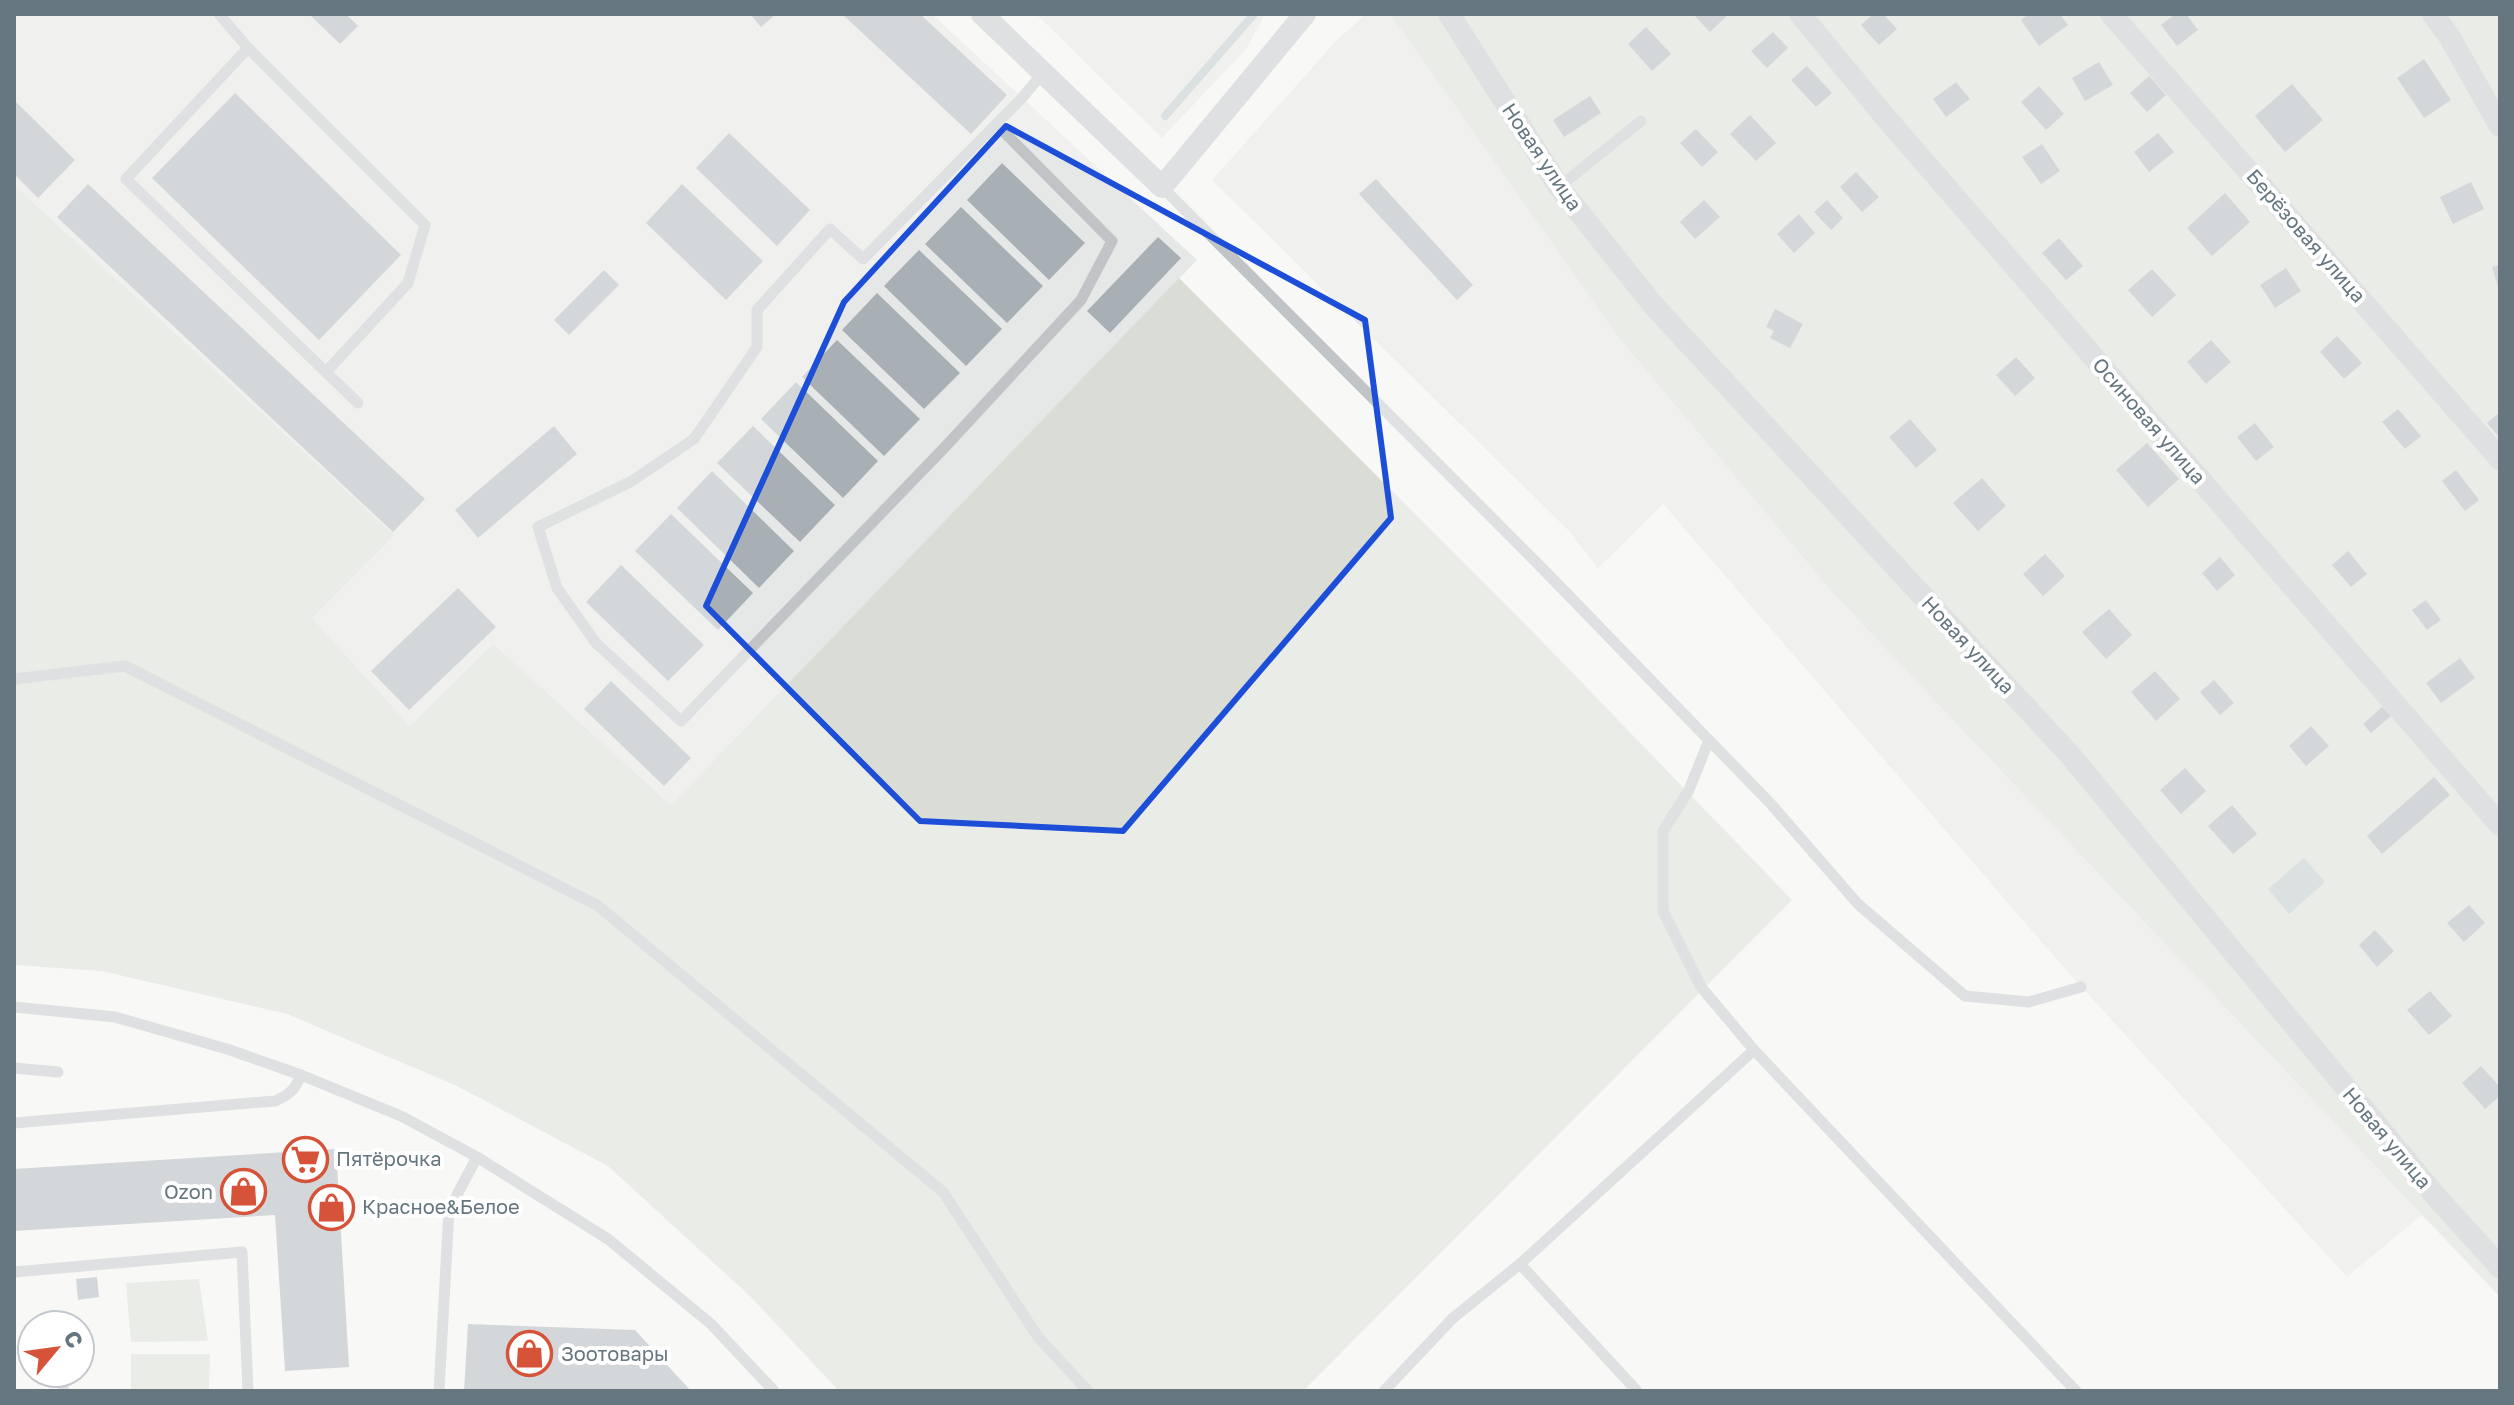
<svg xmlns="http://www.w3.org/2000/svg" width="2514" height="1405" font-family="'Golos Text',sans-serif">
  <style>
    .built { fill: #e6e8e7 }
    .green { fill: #d9ddd6 }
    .water { fill: #b9c4c8 }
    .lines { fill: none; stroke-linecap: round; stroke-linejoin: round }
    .stream { stroke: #b9c4c8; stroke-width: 8 }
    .building { fill: #a8b0b5 }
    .lane { stroke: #c0c4c7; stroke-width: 11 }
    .street { stroke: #c0c4c7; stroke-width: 22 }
    .marked { fill: none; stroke: #1d4ed8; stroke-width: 6; stroke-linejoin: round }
    .labels { text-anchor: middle; stroke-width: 8; stroke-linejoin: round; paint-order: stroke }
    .street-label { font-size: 20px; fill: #66767f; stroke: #fff }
    .poi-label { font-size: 20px; fill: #66767f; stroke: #fff; text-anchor: start }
  </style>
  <rect width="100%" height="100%" fill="#f8f8f6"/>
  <g class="built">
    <polygon points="14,14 932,14 1197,260 671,805 493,644 410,726 312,618 393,535 14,185"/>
    <polygon points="1036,14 1265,14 1247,48 1162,138"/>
    <polygon points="1366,14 1390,14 1619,338 1833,593 2423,1214 2347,1277 2066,970 1663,504 1598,568 1568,530 1212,180 1336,41"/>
  </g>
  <g class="green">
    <polygon points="1390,14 2500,14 2500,1297 1833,593 1619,338"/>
    <polygon points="14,185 394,535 312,618 410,726 493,644 671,805 1179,278 1531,630 1792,900 1303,1391 839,1391 751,1297 608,1166 455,1085 287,1014 102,971 14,965"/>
    <polygon points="199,1279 208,1341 131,1342 126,1283"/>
    <polygon points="131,1354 210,1354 209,1391 131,1391"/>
  </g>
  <polygon class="water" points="2304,858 2325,882 2289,914 2268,889"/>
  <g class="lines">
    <polyline class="stream" points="1165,116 1254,14"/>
  </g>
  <g class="building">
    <polygon points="309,14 346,14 358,26 340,44"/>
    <polygon points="750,14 776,14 761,27"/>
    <polygon points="842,14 920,14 1007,95 971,134"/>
    <polygon points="1693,14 1729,14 1710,32"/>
    <polygon points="1873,14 1883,14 1897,29 1879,45 1861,25"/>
    <polygon points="2029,14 2060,14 2068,25 2039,46 2021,20"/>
    <polygon points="2175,14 2186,14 2198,30 2177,46 2161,25"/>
    <polygon points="1646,27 1671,54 1652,71 1628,44"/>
    <polygon points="1773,32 1788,48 1767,68 1751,51"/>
    <polygon points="2424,59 2451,100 2424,118 2397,78"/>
    <polygon points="2099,62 2113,85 2085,101 2072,78"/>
    <polygon points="1807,66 1832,93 1816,107 1791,80"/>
    <polygon points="2149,76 2166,95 2147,112 2130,93"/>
    <polygon points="1956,82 1970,99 1946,117 1933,99"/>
    <polygon points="2292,84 2323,120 2285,152 2255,116"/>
    <polygon points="2039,86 2064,114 2046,130 2021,102"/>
    <polygon points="235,93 401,255 319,340 152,178"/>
    <polygon points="1590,96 1601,113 1564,137 1553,120"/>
    <polygon points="14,100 75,160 38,198 14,174"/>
    <polygon points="1750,115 1776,143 1756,161 1730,134"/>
    <polygon points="1696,129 1718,152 1702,167 1680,143"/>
    <polygon points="729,133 810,210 777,246 696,168"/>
    <polygon points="2158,133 2174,152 2149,172 2134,152"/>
    <polygon points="2042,144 2060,171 2041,184 2022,157"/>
    <polygon points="1002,163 1085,243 1049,280 967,200"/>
    <polygon points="1856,172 1879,197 1862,212 1840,187"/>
    <polygon points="1376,179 1473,285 1457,300 1359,194"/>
    <polygon points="2471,182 2484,209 2453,224 2440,197"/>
    <polygon points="88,184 425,499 393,532 57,217"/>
    <polygon points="682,184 763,261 726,300 646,223"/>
    <polygon points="2225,193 2250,222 2212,256 2187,228"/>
    <polygon points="1704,200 1720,217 1695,239 1680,222"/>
    <polygon points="1827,200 1843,218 1831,230 1814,212"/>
    <polygon points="961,207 1043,286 1007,323 925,244"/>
    <polygon points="1799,214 1815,233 1794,253 1777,234"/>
    <polygon points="1158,237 1181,258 1110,333 1087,311"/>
    <polygon points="2059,238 2083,266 2066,280 2042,253"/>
    <polygon points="919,250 1002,329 966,366 884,286"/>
    <polygon points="2500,265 2500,290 2499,290 2492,267"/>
    <polygon points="2286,268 2301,291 2275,308 2260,285"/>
    <polygon points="2152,269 2176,295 2152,317 2128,290"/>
    <polygon points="604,270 619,285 569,335 554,320"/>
    <polygon points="877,293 960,373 924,409 842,330"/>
    <polygon points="1775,309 1803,324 1790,348 1770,338 1774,331 1766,327"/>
    <polygon points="2337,336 2362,363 2344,379 2320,352"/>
    <polygon points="837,340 920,419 884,456 802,377"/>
    <polygon points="2211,340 2231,362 2206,384 2187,362"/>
    <polygon points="2016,357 2035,378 2015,396 1996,375"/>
    <polygon points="796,382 878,461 843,498 761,419"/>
    <polygon points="2398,409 2421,436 2405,449 2382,422"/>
    <polygon points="2500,412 2500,438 2487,423"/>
    <polygon points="1910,419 1937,450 1916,468 1889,437"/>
    <polygon points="2255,423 2274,447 2256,461 2237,437"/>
    <polygon points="554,426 577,454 478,538 455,510"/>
    <polygon points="753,426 835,505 800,542 717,463"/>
    <polygon points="2147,443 2179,479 2148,507 2116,470"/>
    <polygon points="2456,470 2479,500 2465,511 2442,481"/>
    <polygon points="712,471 794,551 759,588 677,508"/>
    <polygon points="1982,478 2006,506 1978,531 1953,503"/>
    <polygon points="671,514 753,593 718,630 635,551"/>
    <polygon points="2348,551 2367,574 2351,587 2332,565"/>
    <polygon points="2045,554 2065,576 2043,596 2023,574"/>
    <polygon points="2220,557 2235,575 2217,591 2202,573"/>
    <polygon points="621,565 704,645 668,681 586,602"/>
    <polygon points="458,588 496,627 409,710 371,671"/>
    <polygon points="2426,600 2441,620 2427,630 2412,610"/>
    <polygon points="2109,609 2132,635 2106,659 2082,632"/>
    <polygon points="2460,658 2475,678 2441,703 2426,683"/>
    <polygon points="2155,671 2180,699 2156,721 2131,692"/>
    <polygon points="2214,680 2234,703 2220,715 2200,692"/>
    <polygon points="611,681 691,758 664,786 584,709"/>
    <polygon points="2382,707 2391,716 2371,733 2363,724"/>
    <polygon points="2311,726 2329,746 2306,766 2289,746"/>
    <polygon points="2185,768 2206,791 2181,814 2160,790"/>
    <polygon points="2434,777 2450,795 2382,854 2367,836"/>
    <polygon points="2232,805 2257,834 2233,854 2208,826"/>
    <polygon points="2469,905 2485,923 2464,942 2447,923"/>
    <polygon points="2375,930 2394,951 2377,967 2359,945"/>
    <polygon points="2430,991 2452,1016 2429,1035 2407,1010"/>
    <polygon points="2481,1066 2500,1087 2500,1096 2485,1109 2462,1083"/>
    <polygon points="336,1149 349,1367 285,1371 275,1215 14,1231 14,1169"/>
    <polygon points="97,1277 99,1297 78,1300 76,1279"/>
    <polygon points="468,1324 635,1330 691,1391 464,1391"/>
  </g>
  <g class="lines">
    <g class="lane">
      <polyline points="219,14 248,48 126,179 358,403"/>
      <polyline points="248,48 425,225 408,283 326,372"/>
      <polyline points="996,124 1112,241 1081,300 945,447 681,721 596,643 557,588 538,527 632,481 694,439 757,347 757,310 830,229 863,259 1021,99 1043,73"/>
      <polyline points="1162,187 1542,568 1770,803 1858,904 1965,996 2029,1002 2081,987"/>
      <polyline points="1559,187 1641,121"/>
      <polyline points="14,679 125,666 597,905 943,1192 1038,1337 1088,1391"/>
      <polyline points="1709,740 1689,790 1663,831 1663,911 1701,987 1754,1050 2076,1391"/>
      <polyline points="14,1007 115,1017 227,1049 301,1075 401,1116 477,1157"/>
      <polyline points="14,1068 58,1072"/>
      <path d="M14 1123 275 1101C289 1095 295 1090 301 1075"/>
      <polyline points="1520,1264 1637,1391"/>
      <polyline points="14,1272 242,1252 248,1391"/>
      <polyline points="63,1391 64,1373"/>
      <polyline points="439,1391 449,1210 477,1157 608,1239 711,1324 774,1391"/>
      <polyline points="1384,1391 1453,1318 1520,1264 1754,1050"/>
    </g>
    <g class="street">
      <polyline points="982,14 1162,187 1305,14"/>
      <polyline points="1449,14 1559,187 1654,306 2070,755 2439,1200 2500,1267"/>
      <polyline points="1800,14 1886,118 2500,825"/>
      <polyline points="2111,14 2500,459"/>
      <polyline points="2433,14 2449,36 2500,126"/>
    </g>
  </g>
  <path d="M0 0H2514V1405H0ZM1006 126 1365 320 1391 518 1123 831 920 821 706 606 844 302Z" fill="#f8f8f6" fill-opacity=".55" fill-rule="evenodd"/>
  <path class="marked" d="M1006 126 1365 320 1391 518 1123 831 920 821 706 606 844 302Z"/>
  <defs>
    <symbol id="supermarket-ring" viewBox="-11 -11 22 22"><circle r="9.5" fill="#fff" stroke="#d65239" stroke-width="1.5"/><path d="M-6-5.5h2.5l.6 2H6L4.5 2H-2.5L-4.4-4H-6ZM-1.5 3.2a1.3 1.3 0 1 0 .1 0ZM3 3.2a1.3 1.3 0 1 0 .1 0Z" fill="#d65239"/></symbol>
    <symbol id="shop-ring" viewBox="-11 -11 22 22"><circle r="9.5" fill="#fff" stroke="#d65239" stroke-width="1.5"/><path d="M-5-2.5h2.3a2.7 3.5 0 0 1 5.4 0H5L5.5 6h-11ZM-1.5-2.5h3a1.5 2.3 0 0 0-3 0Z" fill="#d65239"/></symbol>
  </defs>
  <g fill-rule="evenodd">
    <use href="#supermarket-ring" x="280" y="1134" width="51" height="51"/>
    <use href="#shop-ring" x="218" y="1166" width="51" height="51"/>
    <use href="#shop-ring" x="306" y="1182" width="51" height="51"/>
    <use href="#shop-ring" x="504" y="1328" width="51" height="51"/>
  </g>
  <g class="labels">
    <g class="street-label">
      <text transform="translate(1542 157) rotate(56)" y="7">Новая улица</text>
      <text transform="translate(2306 236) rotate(49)" y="7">Берёзовая улица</text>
      <text transform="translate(2149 421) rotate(49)" y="7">Осиновая улица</text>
      <text transform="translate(1968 645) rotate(47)" y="7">Новая улица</text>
      <text transform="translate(2387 1138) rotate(50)" y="7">Новая улица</text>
    </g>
    <g class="poi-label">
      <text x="336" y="1166">Пятёрочка</text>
      <text x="213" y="1199" text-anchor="end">Ozon</text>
      <text x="362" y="1214">Красное&amp;Белое</text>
      <text x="561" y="1361">Зоотовары</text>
    </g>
  </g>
  <rect width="2514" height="1405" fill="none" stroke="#66767f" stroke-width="32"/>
  <g transform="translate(56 1349) rotate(61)"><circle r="38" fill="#ffffff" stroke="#c2c8cc" stroke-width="2"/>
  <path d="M0-6L14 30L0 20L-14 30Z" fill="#d65239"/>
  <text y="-12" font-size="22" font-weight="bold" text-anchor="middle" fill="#66767f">С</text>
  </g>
</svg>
